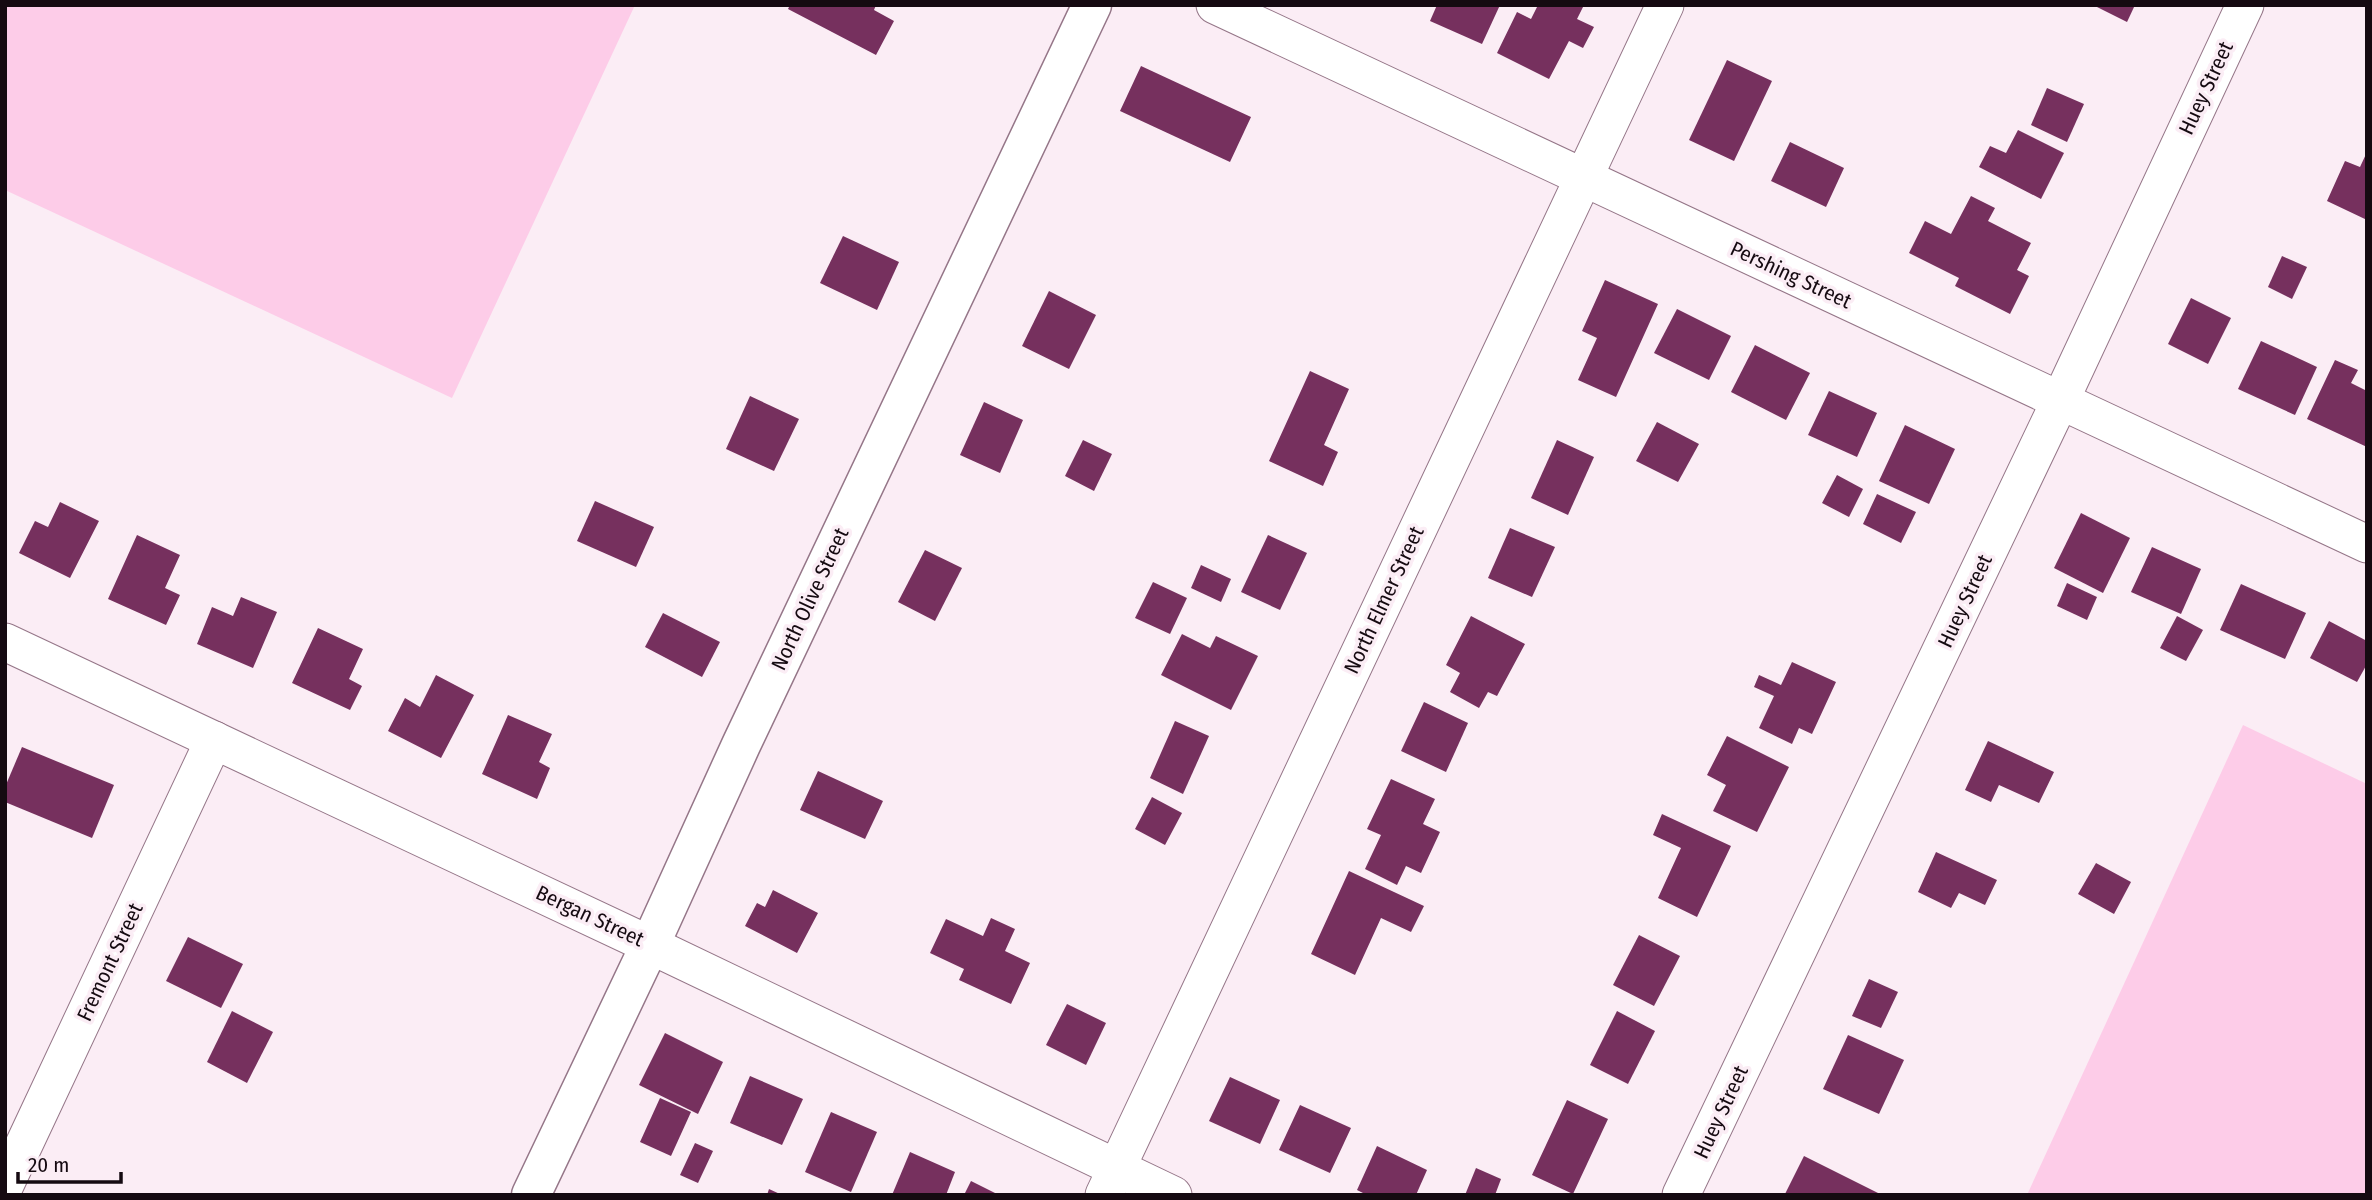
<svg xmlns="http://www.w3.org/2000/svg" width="2372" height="1200" font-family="'Fira Sans Condensed',sans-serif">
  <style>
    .green { fill: #fdcce8 }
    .building { fill: #76305e }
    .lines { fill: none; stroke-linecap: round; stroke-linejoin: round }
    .minor-casing { stroke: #957688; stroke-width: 39 }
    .tertiary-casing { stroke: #957688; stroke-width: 41 }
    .minor { stroke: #fff; stroke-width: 37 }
    .tertiary { stroke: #fff; stroke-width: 38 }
    .labels { text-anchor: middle; stroke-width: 7; stroke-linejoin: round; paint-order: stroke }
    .street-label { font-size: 21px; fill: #150a11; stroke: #fbedf5 }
  </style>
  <rect width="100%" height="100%" fill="#fbedf5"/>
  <g class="green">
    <polygon points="5,5 635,5 452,398 5,190"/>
    <polygon points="2243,725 2367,784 2367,1195 2027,1195"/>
  </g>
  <g class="building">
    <polygon points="790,5 876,5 874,10 894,21 876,55 788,9"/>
    <polygon points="1437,5 1500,5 1482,44 1430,21"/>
    <polygon points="1538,5 1584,5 1577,19 1594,27 1583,48 1569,41 1549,79 1497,53 1517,12 1531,19"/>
    <polygon points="2093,5 2135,5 2127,22"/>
    <polygon points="1727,60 1772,81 1734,161 1689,140"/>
    <polygon points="1141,66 1251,117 1230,162 1120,111"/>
    <polygon points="2047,88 2084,104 2067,142 2031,125"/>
    <polygon points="2018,130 2064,153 2041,199 1979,167 1990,146 2006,153"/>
    <polygon points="1790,142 1844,168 1826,207 1771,181"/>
    <polygon points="2367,152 2367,220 2327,201 2345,161 2360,167"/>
    <polygon points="1971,196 1995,208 1988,221 2031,243 2017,270 2029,276 2010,314 1955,286 1959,278 1909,253 1925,221 1951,234"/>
    <polygon points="843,236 899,262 877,310 820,283"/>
    <polygon points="2282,256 2307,267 2292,299 2268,287"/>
    <polygon points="1605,280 1658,304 1616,397 1578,380 1597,338 1582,331"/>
    <polygon points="1049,291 1096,315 1069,369 1022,346"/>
    <polygon points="2191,298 2231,318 2208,364 2168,344"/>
    <polygon points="1677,309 1731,336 1709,380 1654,353"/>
    <polygon points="2261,341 2317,367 2295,415 2238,389"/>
    <polygon points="1755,345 1810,373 1786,420 1731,392"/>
    <polygon points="2335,360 2358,370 2351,383 2367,391 2367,447 2307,419"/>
    <polygon points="1310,371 1349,389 1324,445 1338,452 1323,486 1269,461"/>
    <polygon points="1829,391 1877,413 1857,457 1808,435"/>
    <polygon points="750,396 799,419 774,471 726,449"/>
    <polygon points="984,402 1023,420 1000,473 960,455"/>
    <polygon points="1657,422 1699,444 1678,482 1636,461"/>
    <polygon points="1905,425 1955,449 1929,504 1879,481"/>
    <polygon points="1083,440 1112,454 1094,491 1065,476"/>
    <polygon points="1557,440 1594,457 1568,515 1531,498"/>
    <polygon points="1837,475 1863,489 1849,517 1822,503"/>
    <polygon points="1877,494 1916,512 1901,543 1863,524"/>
    <polygon points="595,501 654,527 636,567 577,541"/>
    <polygon points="60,502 99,521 70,578 19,553 35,521 48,527"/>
    <polygon points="2081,513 2130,538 2103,593 2054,568"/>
    <polygon points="1510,528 1555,547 1532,597 1488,578"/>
    <polygon points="137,535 180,555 165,588 180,595 166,625 108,599"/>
    <polygon points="1268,535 1307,553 1280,610 1241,592"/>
    <polygon points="2152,547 2201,569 2181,614 2131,592"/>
    <polygon points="925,550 962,568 935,621 898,602"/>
    <polygon points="1201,565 1231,579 1221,602 1191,588"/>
    <polygon points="1153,582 1187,598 1170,634 1135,618"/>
    <polygon points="2067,583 2097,597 2087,620 2057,606"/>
    <polygon points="2241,584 2306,613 2285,659 2220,630"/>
    <polygon points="241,597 277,612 253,668 197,644 212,607 233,616"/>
    <polygon points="663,613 720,642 702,677 645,647"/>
    <polygon points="1471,616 1525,644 1497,696 1488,692 1479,708 1450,692 1460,673 1446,665"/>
    <polygon points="2177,616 2203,630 2186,661 2160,648"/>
    <polygon points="2329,621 2367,641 2367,664 2357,682 2310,658"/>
    <polygon points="318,628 363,649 349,679 362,686 350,710 292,683"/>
    <polygon points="1182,634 1210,648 1216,636 1258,656 1231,710 1161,675"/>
    <polygon points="1792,662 1836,682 1812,734 1799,728 1792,744 1759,728 1774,696 1754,687 1759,675 1781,685"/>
    <polygon points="436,675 474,695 441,758 388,731 405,698 420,707"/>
    <polygon points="1424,702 1468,723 1446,772 1401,751"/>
    <polygon points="508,715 552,734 539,762 550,768 537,799 482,774"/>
    <polygon points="1175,721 1209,736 1183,794 1150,778"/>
    <polygon points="1727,736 1789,767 1757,832 1713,811 1726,785 1707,775"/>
    <polygon points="1988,741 2054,772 2039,803 1999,785 1991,802 1965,790"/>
    <polygon points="22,747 114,785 92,838 5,802 5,787"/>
    <polygon points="818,771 883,801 865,839 800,810"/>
    <polygon points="1391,779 1435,799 1423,824 1440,832 1421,873 1406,866 1397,885 1365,869 1381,835 1367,829"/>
    <polygon points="1152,797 1182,813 1165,845 1135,829"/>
    <polygon points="1662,814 1731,846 1697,917 1658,898 1681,848 1653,835"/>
    <polygon points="1936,852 1997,880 1985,905 1959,893 1951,908 1918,892"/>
    <polygon points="2096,863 2131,882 2114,914 2078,894"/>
    <polygon points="1349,871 1424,906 1411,932 1381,918 1355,975 1311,954"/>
    <polygon points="773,890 818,913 797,953 745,926 757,903 765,907"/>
    <polygon points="991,918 1015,929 1005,951 1030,963 1011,1004 959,980 964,969 930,953 946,919 983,936"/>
    <polygon points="1639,935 1680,956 1654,1006 1613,985"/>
    <polygon points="188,937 243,964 221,1008 166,981"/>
    <polygon points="1869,979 1898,992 1881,1028 1852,1016"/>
    <polygon points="1067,1004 1106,1023 1086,1065 1046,1045"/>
    <polygon points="232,1011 273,1032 247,1083 207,1062"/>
    <polygon points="1617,1011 1655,1031 1628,1084 1590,1065"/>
    <polygon points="665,1033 723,1062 698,1114 639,1085"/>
    <polygon points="1848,1035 1904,1060 1879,1114 1823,1089"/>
    <polygon points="750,1076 803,1099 782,1145 730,1123"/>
    <polygon points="1230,1077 1280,1100 1260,1144 1209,1121"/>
    <polygon points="660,1098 691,1112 671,1156 640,1142"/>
    <polygon points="1567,1100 1608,1119 1573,1194 1532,1175"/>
    <polygon points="1300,1105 1351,1128 1330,1173 1279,1150"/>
    <polygon points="831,1112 877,1132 851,1192 805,1172"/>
    <polygon points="695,1143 713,1151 698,1183 680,1175"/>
    <polygon points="1377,1146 1427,1170 1416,1195 1367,1195 1357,1190"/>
    <polygon points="910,1152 955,1172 946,1195 892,1195"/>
    <polygon points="1804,1156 1882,1195 1785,1194"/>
    <polygon points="1476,1168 1501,1179 1495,1195 1465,1195"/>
    <polygon points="971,1181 999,1195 964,1195"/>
    <polygon points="769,1189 782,1195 767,1195"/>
  </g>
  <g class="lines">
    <defs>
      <g id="minor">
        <polyline points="1215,5 2367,544"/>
        <polyline points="5,642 650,945 1173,1195"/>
        <polyline points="5,1185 214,740"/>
        <polyline points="1104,1195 1665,5"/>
        <polyline points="1681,1195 2060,401 2245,5"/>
      </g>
      <polyline id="tertiary" points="531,1195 650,945 741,745 1092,5"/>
    </defs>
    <use href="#minor" class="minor-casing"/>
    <use href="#tertiary" class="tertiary-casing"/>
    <use href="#minor" class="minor"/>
    <use href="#tertiary" class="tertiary"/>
  </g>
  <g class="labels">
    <g class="street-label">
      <text transform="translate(2206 88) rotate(-65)" y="7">Huey Street</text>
      <text transform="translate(1791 275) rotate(25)" y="7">Pershing Street</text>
      <text transform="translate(810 599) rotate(-65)" y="7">North Olive Street</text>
      <text transform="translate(1384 600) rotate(-65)" y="7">North Elmer Street</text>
      <text transform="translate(1965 601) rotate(-65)" y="7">Huey Street</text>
      <text transform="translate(590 916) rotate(25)" y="7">Bergan Street</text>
      <text transform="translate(110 962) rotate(-65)" y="7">Fremont Street</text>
      <text transform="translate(1721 1112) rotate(-65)" y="7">Huey Street</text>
    </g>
  </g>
  <rect width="2372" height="1200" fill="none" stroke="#150a11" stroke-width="14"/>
  <path d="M18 1172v10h103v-10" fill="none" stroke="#150a11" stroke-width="3.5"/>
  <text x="28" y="1172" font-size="21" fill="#150a11" stroke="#fbedf5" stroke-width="5" paint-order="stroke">20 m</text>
</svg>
